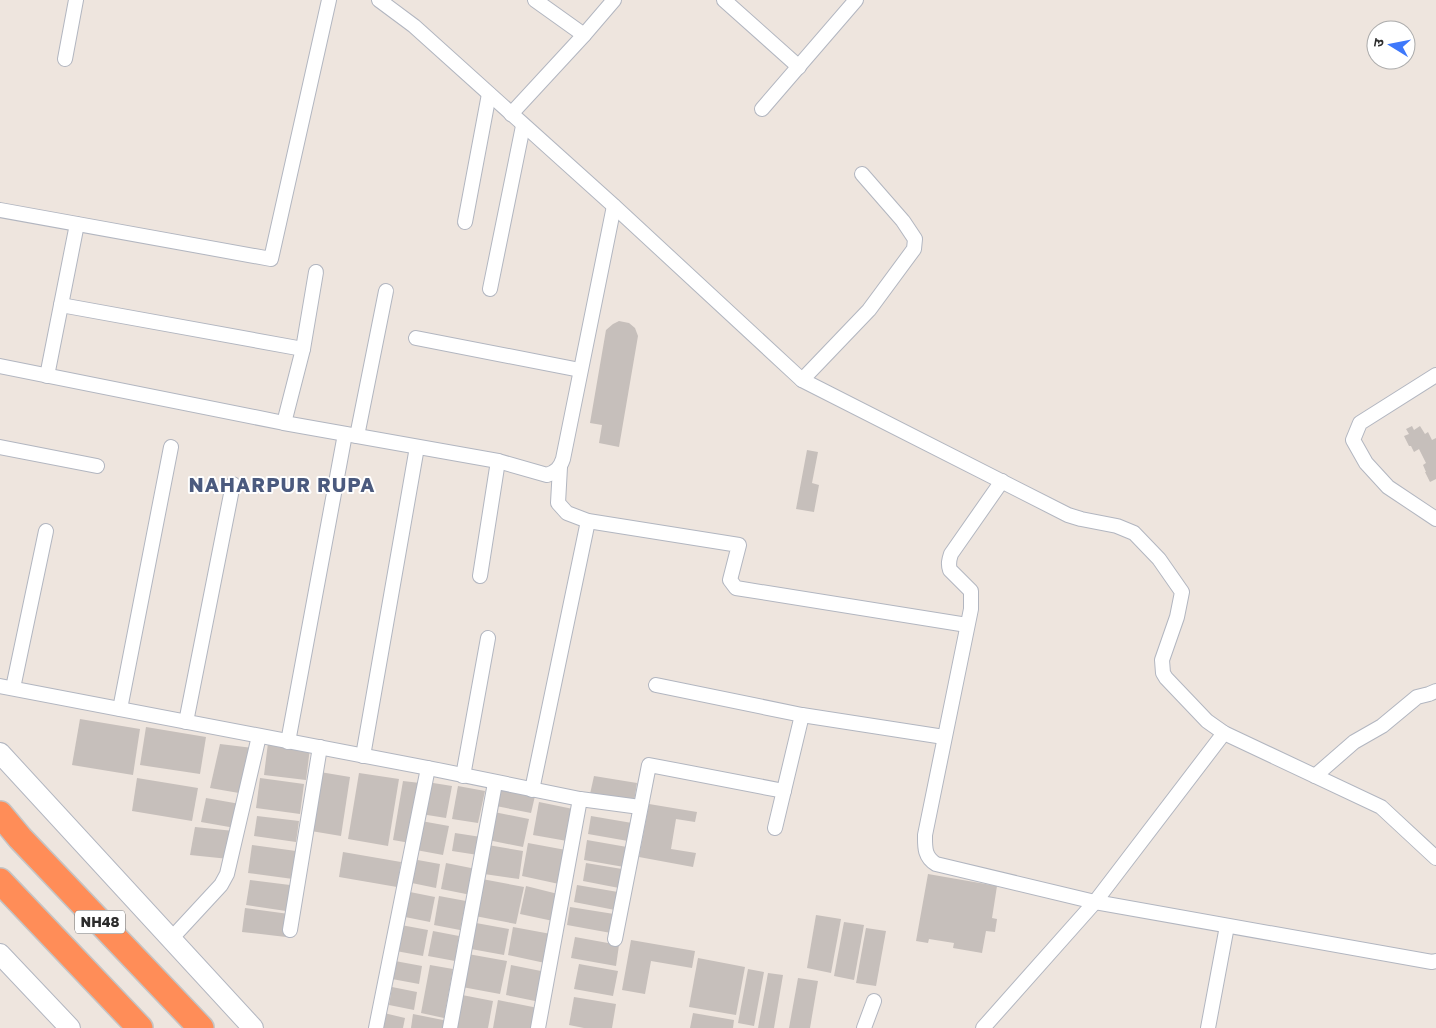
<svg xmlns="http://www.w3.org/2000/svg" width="1436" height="1028" font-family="'Golos Text','Noto Sans Devanagari',sans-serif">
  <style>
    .building { fill: #c6bfbb }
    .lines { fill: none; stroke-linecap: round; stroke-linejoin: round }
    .street-casing { stroke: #b2b6c0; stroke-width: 16 }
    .secondary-casing { stroke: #b2b6c0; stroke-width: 22 }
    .highway-casing { stroke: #c4c4c4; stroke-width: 28 }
    .street { stroke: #fff; stroke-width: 14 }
    .secondary { stroke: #fff; stroke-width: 20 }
    .highway { stroke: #ff8d58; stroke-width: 25 }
    .labels { text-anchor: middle; stroke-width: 4; stroke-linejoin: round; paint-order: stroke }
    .shield { fill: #fff; stroke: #6b6b6b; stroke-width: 1 }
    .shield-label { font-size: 14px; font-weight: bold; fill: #2c2c2c }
    .district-label { font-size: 20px; font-weight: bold; letter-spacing: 1px; fill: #4b5a7e; stroke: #fff }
  </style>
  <rect width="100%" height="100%" fill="#eee5de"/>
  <g class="building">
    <polygon points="619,321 629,323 635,328 638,336 619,447 599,443 602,425 590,423 606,330 613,324"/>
    <polygon points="1412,426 1414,430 1420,426 1425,434 1428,432 1432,440 1436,438 1436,479 1430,482 1425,472 1426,472 1423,465 1426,463 1419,449 1414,452 1411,446 1409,446 1404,436 1409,434 1406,429"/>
    <polygon points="807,450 818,452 812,483 819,485 814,512 796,509"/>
    <polygon points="80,719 140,729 133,775 72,765"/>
    <polygon points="146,727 206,737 200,774 140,765"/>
    <polygon points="268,743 310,748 306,780 264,775"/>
    <polygon points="220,744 253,748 239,793 210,788"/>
    <polygon points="320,772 350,777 341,836 311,831"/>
    <polygon points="359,773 399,779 388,846 348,839"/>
    <polygon points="594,776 637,783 634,802 590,794"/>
    <polygon points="137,778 198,788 192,821 132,811"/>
    <polygon points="260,778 304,784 300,814 256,808"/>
    <polygon points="403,781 420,783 410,843 393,840"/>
    <polygon points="427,782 452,786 446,818 421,814"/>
    <polygon points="458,786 485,791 478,823 452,819"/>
    <polygon points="499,789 535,796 531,813 496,806"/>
    <polygon points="206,798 240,804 235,828 201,822"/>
    <polygon points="539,802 573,809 567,841 533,835"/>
    <polygon points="649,804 697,812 695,822 676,819 671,849 696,853 693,867 639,857"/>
    <polygon points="494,812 529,819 523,847 488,840"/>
    <polygon points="257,816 299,821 296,842 254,836"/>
    <polygon points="591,816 632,823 628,841 588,834"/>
    <polygon points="421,821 449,826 443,855 416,850"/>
    <polygon points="195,827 234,831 229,859 190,855"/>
    <polygon points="455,833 481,837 478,855 452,851"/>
    <polygon points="587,840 627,847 624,867 584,860"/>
    <polygon points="528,843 566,850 559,884 522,876"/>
    <polygon points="252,845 296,851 293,879 248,873"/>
    <polygon points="488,845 523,851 519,879 484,874"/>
    <polygon points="343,852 401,862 397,887 339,877"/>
    <polygon points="412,859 440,864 436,888 407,882"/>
    <polygon points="446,863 476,869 471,895 441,889"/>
    <polygon points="586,863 622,869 619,888 583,881"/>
    <polygon points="928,874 997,886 992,918 997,919 995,932 986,931 982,953 953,948 954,943 929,939 928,943 916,941"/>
    <polygon points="482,879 524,887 516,924 475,916"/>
    <polygon points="250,880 290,885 286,911 246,905"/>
    <polygon points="577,885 618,892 615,910 574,902"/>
    <polygon points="526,886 558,894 553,921 520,914"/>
    <polygon points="405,891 435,897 430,922 400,916"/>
    <polygon points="439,896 466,901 460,930 434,925"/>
    <polygon points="570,907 614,914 611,933 567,925"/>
    <polygon points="245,908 289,914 286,937 242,932"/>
    <polygon points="816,915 841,919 831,973 807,968"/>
    <polygon points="844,922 864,925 854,980 834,976"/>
    <polygon points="476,923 509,929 504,955 471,949"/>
    <polygon points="401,925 428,930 423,956 396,951"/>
    <polygon points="513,927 551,934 545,963 508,955"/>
    <polygon points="866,928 886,931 876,986 856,983"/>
    <polygon points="433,931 459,936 455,961 428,956"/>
    <polygon points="575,937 619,945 616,966 571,958"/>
    <polygon points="631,940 695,951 692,968 651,961 645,994 622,990"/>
    <polygon points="468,954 507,961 500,994 462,987"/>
    <polygon points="698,958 745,967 736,1015 689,1007"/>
    <polygon points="395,961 422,966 419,984 392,979"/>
    <polygon points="579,964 618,971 613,996 574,989"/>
    <polygon points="430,965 453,969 444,1018 421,1013"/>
    <polygon points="511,965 546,972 540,1002 506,995"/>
    <polygon points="748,969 764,972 754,1026 738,1023"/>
    <polygon points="768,973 783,975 774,1028 758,1028"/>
    <polygon points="798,978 818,981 810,1028 789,1028"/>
    <polygon points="392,987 417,992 414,1010 389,1005"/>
    <polygon points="462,995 493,1001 488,1028 456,1028"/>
    <polygon points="574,997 616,1004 612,1028 584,1028 569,1025"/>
    <polygon points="498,1000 538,1008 534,1028 493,1028"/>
    <polygon points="384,1013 405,1018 403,1028 381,1028"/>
    <polygon points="693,1013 734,1020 733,1028 690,1028"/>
    <polygon points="413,1014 448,1021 446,1028 411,1028"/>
  </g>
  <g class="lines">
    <defs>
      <g id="street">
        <polyline points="379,0 414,26 614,206 802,380 1068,515 1081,519 1117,526 1134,533 1159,559 1182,592 1177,617 1162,660 1163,673 1166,678 1207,721 1224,733 1381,807 1436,858"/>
        <polyline points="535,0 584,35"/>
        <polyline points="724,0 799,67"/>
        <polyline points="65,59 76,0"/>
        <polyline points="762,109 856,0"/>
        <polyline points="511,114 584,35 614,0"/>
        <polyline points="0,210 271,259 329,0"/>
        <polyline points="465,222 489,94"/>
        <polyline points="490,289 523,126"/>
        <polyline points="61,305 303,349"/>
        <polyline points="416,338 580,370"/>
        <path d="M0 366 284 423 498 461 547 475C556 472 560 468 563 459L614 206"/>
        <polyline points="1436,375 1360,423 1353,440 1366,463 1388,487 1436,519"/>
        <polyline points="47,376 77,224"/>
        <polyline points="802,380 869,310 914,249 915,239 903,221 862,174"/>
        <polyline points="284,423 303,349 316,272"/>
        <polyline points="357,436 386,291"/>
        <polyline points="0,447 97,466"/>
        <polyline points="560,467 558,503 567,513 588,521 739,545 730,580 736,588 967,625"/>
        <path d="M1002 481 951 554C949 560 948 564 950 570L971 591V609L925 835C925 846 924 857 936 864L1095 902 1432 962 1436 961"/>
        <polyline points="480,576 498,461"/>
        <polyline points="656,685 802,715 944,737"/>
        <polyline points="0,686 428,768 580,799 640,807"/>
        <polyline points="13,688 46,531"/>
        <polyline points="120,709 171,447"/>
        <polyline points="186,722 233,484"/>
        <polyline points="288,742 345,434"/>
        <polyline points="363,756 417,447"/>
        <polyline points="463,776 488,638"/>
        <polyline points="1315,776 1354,742 1382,726 1417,697 1429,694 1436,691"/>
        <polyline points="532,790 588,521"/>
        <polyline points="775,828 802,715"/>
        <polyline points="290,930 320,747"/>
        <polyline points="171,939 221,885 227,874 259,736"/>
        <polyline points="615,939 649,765 784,791"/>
        <polyline points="376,1028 428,768"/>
        <polyline points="450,1028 495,783"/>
        <polyline points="538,1028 580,799"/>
        <polyline points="864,1028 874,1001"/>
        <polyline points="983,1028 1095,902 1224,733"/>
        <polyline points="1208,1028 1227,926"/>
      </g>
      <g id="secondary">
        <polyline points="0,753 253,1028"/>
        <polyline points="0,954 70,1028"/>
      </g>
      <g id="highway">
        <polyline points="0,814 20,838 201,1028"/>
        <polyline points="0,881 140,1028"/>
      </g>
    </defs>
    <use href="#street" class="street-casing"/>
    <use href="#secondary" class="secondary-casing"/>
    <use href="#highway" class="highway-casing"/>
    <use href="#street" class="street"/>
    <use href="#secondary" class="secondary"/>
    <use href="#highway" class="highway"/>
  </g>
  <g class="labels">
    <rect class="shield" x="75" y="910.5" width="50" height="23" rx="4"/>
    <g class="shield-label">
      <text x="100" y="927">NH48</text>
    </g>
    <g class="district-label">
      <text x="282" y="492">NAHARPUR RUPA</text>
    </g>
  </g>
  <g transform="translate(1391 45) rotate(280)"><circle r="24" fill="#ffffff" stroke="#ababab"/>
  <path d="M0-4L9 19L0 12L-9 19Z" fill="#3e78fb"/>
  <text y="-8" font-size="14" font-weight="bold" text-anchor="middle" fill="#2c2c2c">उ</text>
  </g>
</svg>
